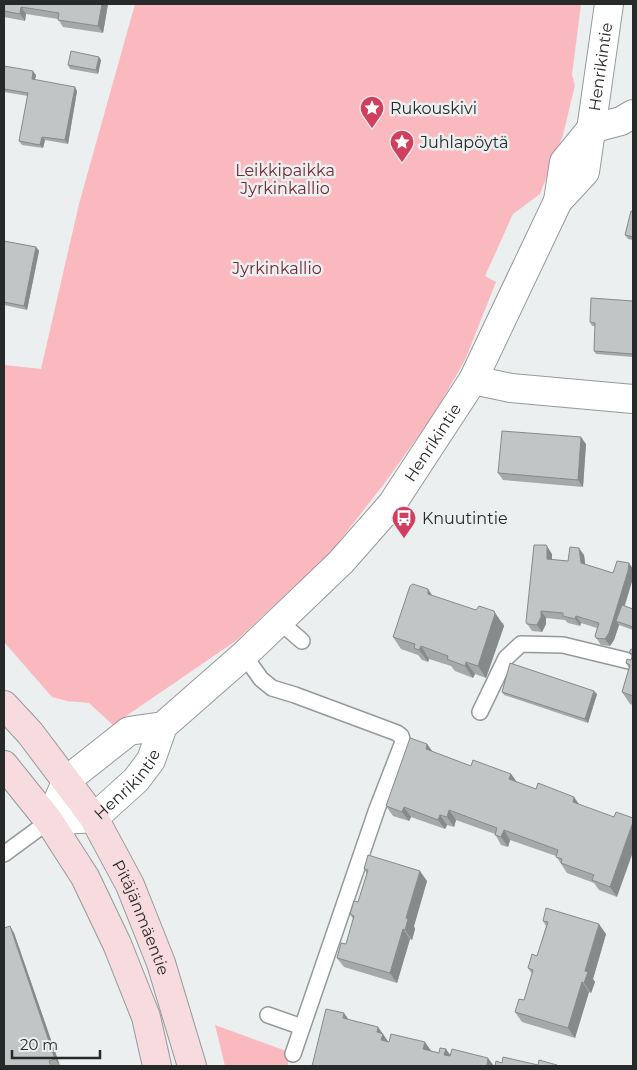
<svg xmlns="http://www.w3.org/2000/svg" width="637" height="1070" font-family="Montserrat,sans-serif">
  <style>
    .green { fill: #fab9bf }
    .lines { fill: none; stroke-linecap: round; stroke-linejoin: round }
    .lane-casing { stroke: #96999a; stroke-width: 18 }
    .street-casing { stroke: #96999a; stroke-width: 30 }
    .secondary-casing { stroke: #96999a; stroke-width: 30 }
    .lane { stroke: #fff; stroke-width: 15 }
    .street { stroke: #fff; stroke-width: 28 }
    .secondary { stroke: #f7dbdf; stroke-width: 28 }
    .wall { fill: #a6a9a9 }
    .shaded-wall { fill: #878a8a }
    .building { fill: #c1c5c5; stroke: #878a8a }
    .labels { text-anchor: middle; stroke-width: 5; stroke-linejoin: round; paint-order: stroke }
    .street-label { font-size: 16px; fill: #282a2a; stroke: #ebefef }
    .poi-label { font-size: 16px; fill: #282a2a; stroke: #ebefef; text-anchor: start }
    .park-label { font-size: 16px; fill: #742736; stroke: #ebefef }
  </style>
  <rect width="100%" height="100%" fill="#ebefef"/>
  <g class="green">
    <polygon points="135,4 581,4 572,75 575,85 563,135 540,194 513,214 485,276 496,282 465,360 434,414 384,484 330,553 237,640 113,725 89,703 67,701 52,697 4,642 4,365 41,369 79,204"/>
    <polygon points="215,1025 289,1052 288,1066 225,1066"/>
  </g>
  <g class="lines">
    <defs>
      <g id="lane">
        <polyline points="279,621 302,641"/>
        <polyline points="244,655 261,679 272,688 295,695 397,733 401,736 403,742 377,809 293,1054"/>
        <polyline points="480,712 506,658 521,644 563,645 633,662"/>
        <polyline points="4,854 49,821"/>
        <polyline points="268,1015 302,1027"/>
      </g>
      <g id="street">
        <polyline points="591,129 621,121 633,114"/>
        <path id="s1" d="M558 201 585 172 609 4"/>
        <polyline points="473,380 511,388 633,399"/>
        <path id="s2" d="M163 726 129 731 67 780 49 821 94 818 136 780 151 760 163 726 244 655 341 562 392 504 473 380 558 201 564 162 591 129"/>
      </g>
      <g id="secondary">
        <path id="s3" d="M4 705 30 733 94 818 130 885 161 963 192 1066"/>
        <polyline points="4,765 49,821 85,877 117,944 146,1017 157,1066"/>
      </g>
    </defs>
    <use href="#lane" class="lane-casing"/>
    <use href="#street" class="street-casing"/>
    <use href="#secondary" class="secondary-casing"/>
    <use href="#lane" class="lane"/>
    <use href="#street" class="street"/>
    <use href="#secondary" class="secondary"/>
  </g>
  <g class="wall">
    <polygon points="4,4 108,4 103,33 63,27 58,19 26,14 25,21 4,17"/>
    <polygon points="101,60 98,74 70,69 68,65"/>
    <polygon points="4,66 36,75 35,80 77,91 68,144 45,140 43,148 22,145 19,141 28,96 4,92"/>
    <polygon points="633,212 633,240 628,239 625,235"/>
    <polygon points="4,241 36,247 39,251 27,310 4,305"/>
    <polygon points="633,301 633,357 596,354 594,351 595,326 592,326 590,322"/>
    <polygon points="586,444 583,487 503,480 498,473"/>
    <polygon points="552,554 552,560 568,561 584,555 585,564 613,573 629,563 633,569 633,578 625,606 633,609 633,630 619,625 614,640 610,646 601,645 595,636 597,628 581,623 580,626 568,623 565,620 546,618 546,624 542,632 532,631 526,622"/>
    <polygon points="432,596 503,623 504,626 486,678 475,674 473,678 455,671 451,666 429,659 428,662 422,660 418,655 401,649 393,637"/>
    <polygon points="633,650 633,705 630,704 622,692 629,668 626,663 631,660 632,657 629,653"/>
    <polygon points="502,692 597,694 588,723 504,695"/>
    <polygon points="427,744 433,752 471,766 511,774 517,782 536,789 574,797 617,897 599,890 594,883 567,873 556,856 510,840 508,847 501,845 495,834 456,820 454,827 447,825 445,829 411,817 409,821 393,816 386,806"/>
    <polygon points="364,869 427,881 414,926 415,929 412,940 410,939 397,983 344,967 337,958 346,944 353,919 350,914 358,902 367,874"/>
    <polygon points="543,921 606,934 593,979 595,982 591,993 589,992 575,1038 522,1022 515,1012 524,1000 532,974 528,968 537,956 546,926"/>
    <polygon points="14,933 60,1066 4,1066"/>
  </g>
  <g class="shaded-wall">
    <polygon points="102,4 108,4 103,33 98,26"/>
    <polygon points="21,7 26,14 25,21 20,14"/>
    <polygon points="99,57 101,60 98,74 96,70"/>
    <polygon points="33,71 36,75 34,83 32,79"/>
    <polygon points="75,87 77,91 68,144 65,140"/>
    <polygon points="42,137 45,140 43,148 40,145"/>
    <polygon points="36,247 39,251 27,310 24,306"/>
    <polygon points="581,437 586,444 583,487 578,480"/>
    <polygon points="547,546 552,554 552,566 547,559"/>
    <polygon points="579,548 584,555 586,570 581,563"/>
    <polygon points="629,563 633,569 633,578 619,622 616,621 619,625 614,640 610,646 605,639"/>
    <polygon points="428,589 436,601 428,594"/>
    <polygon points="494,611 504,626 486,678 478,666"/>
    <polygon points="541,611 546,618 546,624 542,632 537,625"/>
    <polygon points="576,616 581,623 580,626 575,619"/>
    <polygon points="421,646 429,659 428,662 419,650"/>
    <polygon points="466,662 475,674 473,678 465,666"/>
    <polygon points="594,691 597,694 588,723 585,719"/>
    <polygon points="427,744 434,754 426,749"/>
    <polygon points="511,774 518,784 509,779"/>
    <polygon points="574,797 581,807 573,802"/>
    <polygon points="404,807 411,817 409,821 402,812"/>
    <polygon points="449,810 456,820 454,827 447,817"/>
    <polygon points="440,815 447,825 445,829 438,820"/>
    <polygon points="633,822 633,852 617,897 610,887"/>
    <polygon points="504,830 510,840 508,847 501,837"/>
    <polygon points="420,871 427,881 414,926 415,929 412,940 405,930 406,918"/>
    <polygon points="599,924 606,934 593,979 595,982 591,993 584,983 585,971"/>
    <polygon points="10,926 14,933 60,1066 55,1059"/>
    <polygon points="403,929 410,939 397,983 390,973"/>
    <polygon points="582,982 589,992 575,1038 568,1028"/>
    <polygon points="344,1013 351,1023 343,1018"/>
    <polygon points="378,1027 390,1044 388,1050 377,1032"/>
    <polygon points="425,1042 432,1052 423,1049"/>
    <polygon points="446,1049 453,1059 444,1055"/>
    <polygon points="488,1058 494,1066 487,1065"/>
  </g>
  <g class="building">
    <polygon points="4,4 102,4 98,26 58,20 59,13 21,7 20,14 4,11"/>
    <polygon points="71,51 99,57 96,70 68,65"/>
    <polygon points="4,66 33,71 32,79 75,87 65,140 42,137 40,145 19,141 28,93 4,89"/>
    <polygon points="631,211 633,212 633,237 625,235"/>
    <polygon points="4,241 36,247 24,306 4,302"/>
    <polygon points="591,298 633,301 633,354 594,351 595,323 590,322"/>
    <polygon points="502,431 581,437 578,480 498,473"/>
    <polygon points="534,545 546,545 547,546 547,559 568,561 570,547 579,548 581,563 613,573 617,561 629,563 628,571 609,633 605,639 596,638 595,636 599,623 576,616 575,619 563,616 563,613 541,611 541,617 537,625 527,624 526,622"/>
    <polygon points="413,584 428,589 428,594 476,610 479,606 494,611 495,614 478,666 466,662 465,666 447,659 448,656 421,646 419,650 414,648 415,644 393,637 410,586"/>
    <polygon points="622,605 633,609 633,627 616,621"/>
    <polygon points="631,649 633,650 633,696 622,692 630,665 626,663 627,659 631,660 633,654 629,653"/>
    <polygon points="510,663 594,691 585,719 502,692"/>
    <polygon points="410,738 427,744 426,749 471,766 473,760 511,774 509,779 536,789 538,783 574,797 573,802 614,817 616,812 633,818 633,822 610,887 592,880 594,875 561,863 562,859 556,857 558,850 504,830 501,837 495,835 497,828 449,810 447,817 440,815 438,820 404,807 402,812 386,806"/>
    <polygon points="368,855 420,871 406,918 408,919 405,930 403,929 390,973 337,958 341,943 346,944 354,916 350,914 354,901 358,902 368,870 364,869"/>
    <polygon points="546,908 599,924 585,971 588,972 584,983 582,982 568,1028 515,1012 519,999 524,1000 533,970 528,968 532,954 537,956 548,922 543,921"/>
    <polygon points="10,926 55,1059 49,1061 51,1066 4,1066 4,928"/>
    <polygon points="326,1009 344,1013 343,1018 378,1027 377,1032 383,1034 381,1040 389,1042 391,1034 425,1042 423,1049 439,1053 440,1048 446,1049 444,1055 450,1056 452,1049 488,1058 487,1065 493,1066 312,1066"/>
    <polygon points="503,1057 538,1065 539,1060 557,1065 556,1066 495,1066 496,1061 502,1063"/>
  </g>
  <defs>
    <symbol id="sight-pin" viewBox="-11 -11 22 30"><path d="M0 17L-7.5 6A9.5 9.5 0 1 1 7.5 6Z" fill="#d0405e" stroke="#ebefef"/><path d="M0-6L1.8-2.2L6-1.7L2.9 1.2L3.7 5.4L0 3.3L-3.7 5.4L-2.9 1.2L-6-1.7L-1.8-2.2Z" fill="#fff"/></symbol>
    <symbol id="bus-pin" viewBox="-11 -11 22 30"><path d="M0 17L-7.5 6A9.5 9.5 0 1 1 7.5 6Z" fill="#d0405e" stroke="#ebefef"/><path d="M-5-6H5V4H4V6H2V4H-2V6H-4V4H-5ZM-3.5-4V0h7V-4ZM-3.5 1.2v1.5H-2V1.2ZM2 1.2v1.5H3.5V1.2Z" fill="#fff"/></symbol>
  </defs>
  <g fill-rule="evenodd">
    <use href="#sight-pin" x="358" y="94" width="28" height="38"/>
    <use href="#sight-pin" x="388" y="128" width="28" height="38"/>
    <use href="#bus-pin" x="390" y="504" width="28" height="38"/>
  </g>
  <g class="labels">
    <g class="street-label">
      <text dy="6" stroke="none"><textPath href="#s1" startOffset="146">Henrikintie</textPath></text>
      <text dy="6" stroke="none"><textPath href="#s2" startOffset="714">Henrikintie</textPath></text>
      <text dy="6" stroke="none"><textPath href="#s2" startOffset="251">Henrikintie</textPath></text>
      <text dy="6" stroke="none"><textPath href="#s3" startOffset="255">Pitäjänmäentie</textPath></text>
    </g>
    <g class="poi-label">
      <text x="390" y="114">Rukouskivi</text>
      <text x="420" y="148">Juhlapöytä</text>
      <text x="422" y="524">Knuutintie</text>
    </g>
    <g class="park-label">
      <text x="285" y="176">Leikkipaikka<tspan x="285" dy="18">Jyrkinkallio</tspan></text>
      <text x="277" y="274">Jyrkinkallio</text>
    </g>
  </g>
  <rect width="637" height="1070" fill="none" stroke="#282a2a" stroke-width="10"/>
  <path d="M12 1050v8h88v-8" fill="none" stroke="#282a2a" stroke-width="2.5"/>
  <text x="20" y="1050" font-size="15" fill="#282a2a" stroke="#ebefef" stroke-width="4" paint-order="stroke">20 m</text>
</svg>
